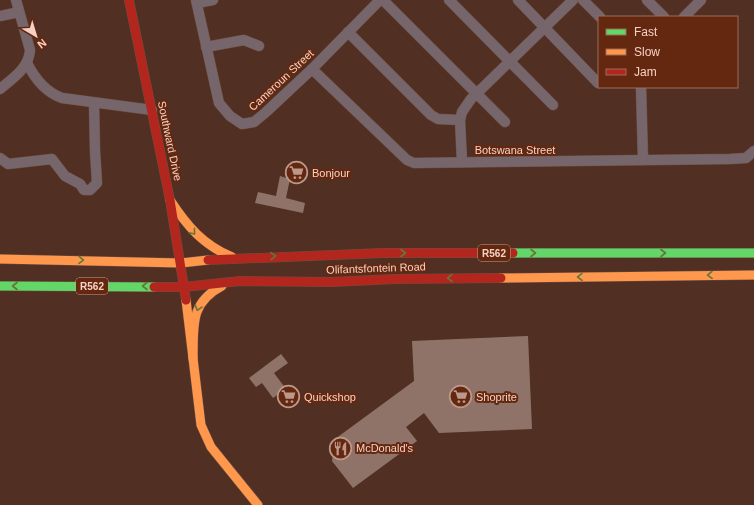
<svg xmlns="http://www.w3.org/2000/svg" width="754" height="505" font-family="Arial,sans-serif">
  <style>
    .building { fill: #907368 }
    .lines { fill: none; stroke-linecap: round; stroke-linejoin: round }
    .street-casing { stroke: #6b4e43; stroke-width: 11 }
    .fast-casing { stroke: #6b4e43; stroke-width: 10 }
    .slow-casing { stroke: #6b4e43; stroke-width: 10 }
    .jam-casing { stroke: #6b4e43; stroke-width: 10 }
    .street { stroke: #76666b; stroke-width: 10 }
    .fast { stroke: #63d668; stroke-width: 9 }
    .slow { stroke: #ff974d; stroke-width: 9 }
    .jam { stroke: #b3261e; stroke-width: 9 }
    .oneway { stroke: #647638 }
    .labels { text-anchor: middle; stroke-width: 4; stroke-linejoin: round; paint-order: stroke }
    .shield { fill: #642810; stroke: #ca9e8d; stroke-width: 1 }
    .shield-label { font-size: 10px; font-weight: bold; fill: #f6d0c2 }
    .street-label { font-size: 11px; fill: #f6d0c2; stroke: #642810 }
    .poi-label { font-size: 11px; fill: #f6d0c2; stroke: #642810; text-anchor: start }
  </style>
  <rect width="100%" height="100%" fill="#513023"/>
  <g class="building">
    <polygon points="280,176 290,179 286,198 305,203 303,213 255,203 258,192 276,196"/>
    <polygon points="528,336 532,429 439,433 424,413 406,427 417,441 353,488 332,461 335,439 414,381 412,341"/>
    <polygon points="281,354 288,363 274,373 286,389 273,398 262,383 256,387 249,378"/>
  </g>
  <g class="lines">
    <defs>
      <g id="street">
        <polyline points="196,0 219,103 230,116 242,124 254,122 265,113 312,69 380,0"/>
        <polyline points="383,0 505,122"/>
        <polyline points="449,0 553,105"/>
        <polyline points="518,0 598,83"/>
        <polyline points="583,0 600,17"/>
        <polyline points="647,0 664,17"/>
        <polyline points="197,3 213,0"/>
        <polyline points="0,16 19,12"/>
        <polyline points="684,17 701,0"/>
        <polyline points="348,32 431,115 438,119 460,120 462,162"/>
        <polyline points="206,47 244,40 259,46"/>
        <path d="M27 63C35 79 45 92 62 98L152 110"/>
        <polyline points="312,69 407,160 414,163 730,159 746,158 754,151"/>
        <polyline points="641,87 643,160"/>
        <path d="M0 89C13 78 29 68 30 50L16 0"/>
        <polyline points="460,120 462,112 471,99 573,0"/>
        <polyline points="0,158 8,164 52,159 65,176 80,184 84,190 90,190 97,183 95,151 94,103"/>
      </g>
      <g id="fast">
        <polyline points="513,253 754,253"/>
        <polyline points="0,286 154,287"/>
      </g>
      <g id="slow">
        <path d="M170 200C187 226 203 245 232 257"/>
        <polyline points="0,259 181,263 208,260"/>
        <polyline points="501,278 754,275"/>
        <polyline points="186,300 201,425 211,447 258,505"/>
        <path d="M193 359C194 327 189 303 222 286"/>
      </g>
      <g id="jam">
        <polyline points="129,0 170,200 186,300"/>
        <polyline points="208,260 383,253 513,253"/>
        <polyline points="154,287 184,287 240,281 332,282 395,279 501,278"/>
      </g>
    </defs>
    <use href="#street" class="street-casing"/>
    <use href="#fast" class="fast-casing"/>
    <use href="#slow" class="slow-casing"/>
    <use href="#jam" class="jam-casing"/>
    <use href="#street" class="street"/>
    <use href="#fast" class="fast"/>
    <use href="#slow" class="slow"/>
    <use href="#jam" class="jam"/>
  </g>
  <defs><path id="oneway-chevron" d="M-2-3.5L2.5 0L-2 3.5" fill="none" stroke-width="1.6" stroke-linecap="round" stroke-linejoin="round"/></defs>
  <g class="oneway">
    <use href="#oneway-chevron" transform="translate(193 232) rotate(50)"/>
    <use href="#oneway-chevron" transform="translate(403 253)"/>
    <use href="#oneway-chevron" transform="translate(533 253)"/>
    <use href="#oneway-chevron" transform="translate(663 253)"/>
    <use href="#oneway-chevron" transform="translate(273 256) rotate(-2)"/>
    <use href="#oneway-chevron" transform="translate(81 260) rotate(1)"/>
    <use href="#oneway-chevron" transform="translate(710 275) rotate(179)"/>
    <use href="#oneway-chevron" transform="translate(580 277) rotate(179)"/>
    <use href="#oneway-chevron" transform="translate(450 278) rotate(179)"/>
    <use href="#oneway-chevron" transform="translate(15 286) rotate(-180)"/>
    <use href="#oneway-chevron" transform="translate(145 286) rotate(-180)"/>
    <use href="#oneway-chevron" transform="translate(198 308) rotate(106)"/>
  </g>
  <defs>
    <symbol id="supermarket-ring" viewBox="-11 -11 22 22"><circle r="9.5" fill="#642810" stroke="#bc988a" stroke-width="1.5"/><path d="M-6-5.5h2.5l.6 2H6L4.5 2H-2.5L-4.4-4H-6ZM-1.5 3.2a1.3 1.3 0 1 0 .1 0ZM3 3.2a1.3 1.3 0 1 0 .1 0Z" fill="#bc988a"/></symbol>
    <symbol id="restaurant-ring" viewBox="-11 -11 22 22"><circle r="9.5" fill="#642810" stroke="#bc988a" stroke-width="1.5"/><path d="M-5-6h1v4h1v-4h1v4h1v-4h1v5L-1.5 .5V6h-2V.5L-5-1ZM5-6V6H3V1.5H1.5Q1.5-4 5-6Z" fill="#bc988a"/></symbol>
  </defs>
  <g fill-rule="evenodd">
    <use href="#supermarket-ring" x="284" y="160" width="25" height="25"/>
    <use href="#supermarket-ring" x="276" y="384" width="25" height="25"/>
    <use href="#supermarket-ring" x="448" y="384" width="25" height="25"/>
    <use href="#restaurant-ring" x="328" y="436" width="25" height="25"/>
  </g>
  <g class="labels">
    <g class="shield">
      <rect x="478" y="245" width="32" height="16" rx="3"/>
      <rect x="76" y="278" width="32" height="16" rx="3"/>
    </g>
    <g class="shield-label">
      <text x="494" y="257">R562</text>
      <text x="92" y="290">R562</text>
    </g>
    <g class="street-label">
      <text transform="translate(281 80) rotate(-43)" y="4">Cameroun Street</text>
      <text transform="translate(170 141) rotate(78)" y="4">Southward Drive</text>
      <text x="515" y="154">Botswana Street</text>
      <text transform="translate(376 268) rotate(-2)" y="4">Olifantsfontein Road</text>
    </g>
    <g class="poi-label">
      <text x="312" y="177">Bonjour</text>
      <text x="304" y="401">Quickshop</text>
      <text x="476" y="401">Shoprite</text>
      <text x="356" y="452">McDonald's</text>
    </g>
  </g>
  <rect x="598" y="16" width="140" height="72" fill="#642810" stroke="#9e6b57"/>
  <rect x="606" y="29" width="20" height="6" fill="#63d668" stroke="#9e6b57"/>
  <text x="634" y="36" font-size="12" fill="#f6d0c2">Fast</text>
  <rect x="606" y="49" width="20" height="6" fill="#ff974d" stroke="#9e6b57"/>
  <text x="634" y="56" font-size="12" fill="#f6d0c2">Slow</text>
  <rect x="606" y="69" width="20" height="6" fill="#b3261e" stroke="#9e6b57"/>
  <text x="634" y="76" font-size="12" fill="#f6d0c2">Jam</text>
  <g transform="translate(36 36) rotate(142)" stroke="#642810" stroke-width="3" paint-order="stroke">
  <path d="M0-3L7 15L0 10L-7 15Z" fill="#f6d0c2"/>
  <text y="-6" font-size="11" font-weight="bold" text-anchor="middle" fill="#f6d0c2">N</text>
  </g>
</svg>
